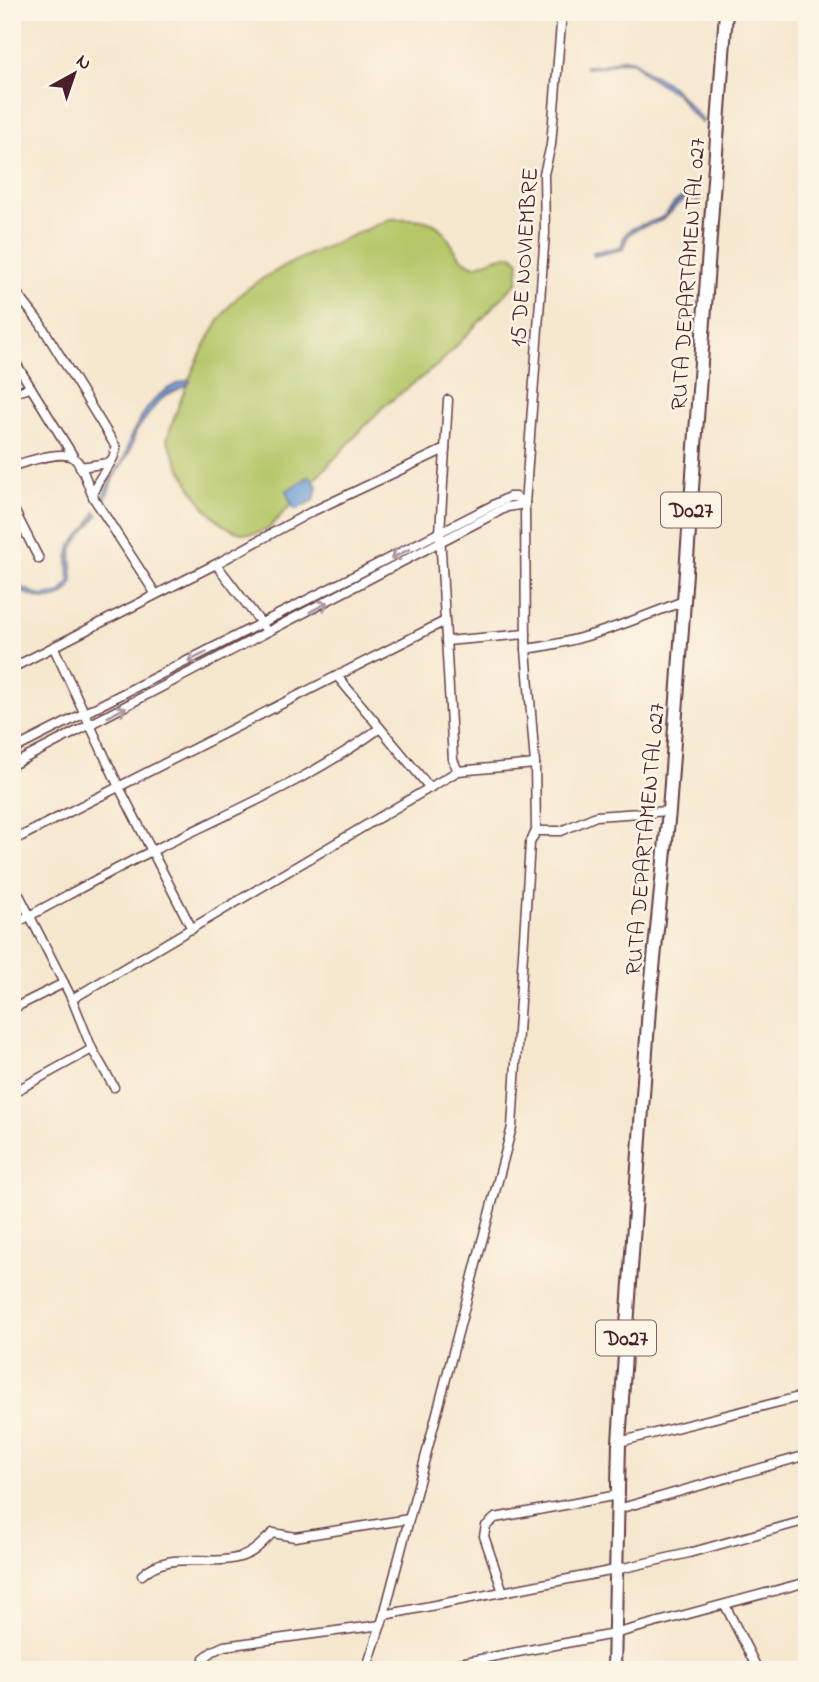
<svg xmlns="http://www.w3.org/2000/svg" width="819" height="1682" font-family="'Indie Flower',sans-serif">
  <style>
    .green { fill: #b6c76a; stroke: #80734a; stroke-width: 2 }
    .water { fill: #6d9ed7; stroke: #5c5e81; stroke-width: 2 }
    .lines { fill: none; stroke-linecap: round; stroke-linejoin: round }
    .street-casing { stroke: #643d44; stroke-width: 11 }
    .primary-casing { stroke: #643d44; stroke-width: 16 }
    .street { stroke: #fff; stroke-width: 8 }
    .primary { stroke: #fff; stroke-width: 12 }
    .oneway { stroke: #ae9aa0 }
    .labels { text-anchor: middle; stroke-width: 5; stroke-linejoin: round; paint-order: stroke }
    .shield { fill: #fcf5e5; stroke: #7f5f63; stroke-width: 2 }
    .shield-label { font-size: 21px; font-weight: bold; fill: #4a1f2b }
    .street-label { font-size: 23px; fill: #4a1f2b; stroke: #fcf5e5 }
  </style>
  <rect width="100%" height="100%" fill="#fcf5e5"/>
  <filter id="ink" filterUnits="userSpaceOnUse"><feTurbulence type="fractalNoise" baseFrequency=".0143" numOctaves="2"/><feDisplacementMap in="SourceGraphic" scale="14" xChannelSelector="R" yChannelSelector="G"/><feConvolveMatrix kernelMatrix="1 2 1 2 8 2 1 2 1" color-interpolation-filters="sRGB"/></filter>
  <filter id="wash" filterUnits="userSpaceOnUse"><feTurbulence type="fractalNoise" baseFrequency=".00686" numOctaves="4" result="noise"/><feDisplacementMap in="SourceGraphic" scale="28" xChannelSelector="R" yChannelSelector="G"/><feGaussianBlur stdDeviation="1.57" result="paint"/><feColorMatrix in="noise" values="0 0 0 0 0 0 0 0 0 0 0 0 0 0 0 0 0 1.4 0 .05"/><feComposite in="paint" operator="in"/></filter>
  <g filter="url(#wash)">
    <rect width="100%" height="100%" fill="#f6e7cf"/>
    <path class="green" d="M390 219C404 219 420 217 434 224 452 233 451 258 475 266L498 257 513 255 519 262 517 282 440 363 383 407 268 529C263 530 257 534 252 534 209 535 181 471 167 439 180 398 210 320 242 293 279 263 345 240 390 219Z"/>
    <g class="water">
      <polygon points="624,58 634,60 646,71 672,86 703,121 702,123 689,111 678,95 645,74 634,62 622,61 600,67 586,68 585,66 599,66"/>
      <path d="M685 196H700L699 201C676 195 677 210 662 220 652 226 633 226 627 238 625 242 625 246 623 249L594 256 593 252 621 247C622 244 623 240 624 236 633 222 654 225 665 215 672 207 674 200 685 196Z"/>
      <path d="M190 380 189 384 166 395 158 402 136 431 130 451 113 479 104 504 102 502C105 483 119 471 126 454 128 449 128 443 130 438 143 411 159 386 190 380Z"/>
      <polygon points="310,476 317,486 314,500 297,509 293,508 286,491"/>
      <path d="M96 511 98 515C91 526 74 540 72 551 70 560 73 570 73 579 73 585 69 589 65 593 48 607 29 594 12 588V583L41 596 61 593 69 582 68 559 71 545 88 526Z"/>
    </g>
  </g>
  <g filter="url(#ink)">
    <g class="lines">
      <defs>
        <g id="street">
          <path d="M562 12 551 145 544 174 545 233 525 504 526 649C583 642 631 621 684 601"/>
          <path d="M12 287 40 323 116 447C115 465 94 478 93 497L155 593"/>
          <polyline points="12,357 75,459"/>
          <polyline points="12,393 31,388"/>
          <polyline points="448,400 440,533 453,760 458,771"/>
          <path d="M12 466C27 462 62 449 74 458 83 465 87 484 92 494"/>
          <polyline points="80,467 108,463"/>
          <polyline points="12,506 39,559"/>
          <polyline points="216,564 311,512 445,449"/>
          <polyline points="446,641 526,634"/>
          <polyline points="54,648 119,787 192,929"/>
          <polyline points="526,649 535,764 536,831 561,831 596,816 669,811"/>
          <polyline points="12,668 216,564 264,627"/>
          <polyline points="337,676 430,788"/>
          <polyline points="12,750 509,497 516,497 525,504"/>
          <polyline points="12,765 507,507 525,504"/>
          <polyline points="12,841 445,621"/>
          <polyline points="12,881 72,999 92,1049 12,1093"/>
          <path d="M12 925C60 900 106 873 154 850 231 812 311 779 380 728"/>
          <polyline points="72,999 458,771 535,764"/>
          <polyline points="12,1009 64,983"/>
          <polyline points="92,1049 114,1087"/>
          <polyline points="619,1442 807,1395"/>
          <polyline points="618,1509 807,1455"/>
          <path d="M142 1575C169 1549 210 1568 243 1556 256 1552 263 1541 273 1533L295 1537 409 1519"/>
          <polyline points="503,1592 484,1536 486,1526 495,1518 618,1495"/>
          <polyline points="725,1605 758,1670"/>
          <polyline points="384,1615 615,1570 689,1553 807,1520"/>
          <polyline points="208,1670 204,1658 213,1651 224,1646 381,1625"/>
          <polyline points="366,1670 384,1615 512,1127 530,843 536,831"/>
          <polyline points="422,1670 614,1634 807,1582"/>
        </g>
        <polyline id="primary" points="614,1670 619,1442 649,1008 669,811 726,12"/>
      </defs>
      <use href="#street" class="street-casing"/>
      <use href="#primary" class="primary-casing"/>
      <use href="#street" class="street"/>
      <use href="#primary" class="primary"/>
    </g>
    <defs><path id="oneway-shaft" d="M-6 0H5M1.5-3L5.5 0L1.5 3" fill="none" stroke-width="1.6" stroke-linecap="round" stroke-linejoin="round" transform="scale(1.75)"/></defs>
    <g class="oneway">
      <use href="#oneway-shaft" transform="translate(400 554) rotate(153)"/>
      <use href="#oneway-shaft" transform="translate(319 607) rotate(-28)"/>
      <use href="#oneway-shaft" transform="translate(197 657) rotate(153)"/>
      <use href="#oneway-shaft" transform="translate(117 712) rotate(-28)"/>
    </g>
  </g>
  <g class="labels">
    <g class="shield">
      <rect x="661" y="492.5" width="60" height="35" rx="5"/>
      <rect x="596" y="1320.5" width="60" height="35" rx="5"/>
    </g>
    <g class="shield-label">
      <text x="691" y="517">D027</text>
      <text x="626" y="1345">D027</text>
    </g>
    <g class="street-label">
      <text transform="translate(523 257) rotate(-86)" y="8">15 DE NOVIEMBRE</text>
      <text transform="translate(687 274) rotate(-86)" y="8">RUTA DEPARTAMENTAL 027</text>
      <text transform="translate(644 839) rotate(-85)" y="8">RUTA DEPARTAMENTAL 027</text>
    </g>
  </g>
  <rect width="819" height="1682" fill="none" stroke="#fcf5e5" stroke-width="42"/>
  <g transform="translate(74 74) rotate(40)" stroke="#fcf5e5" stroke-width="5" paint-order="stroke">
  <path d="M0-5L12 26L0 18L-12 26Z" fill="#4a1f2b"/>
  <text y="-10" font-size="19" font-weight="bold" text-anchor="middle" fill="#4a1f2b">N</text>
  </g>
</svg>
